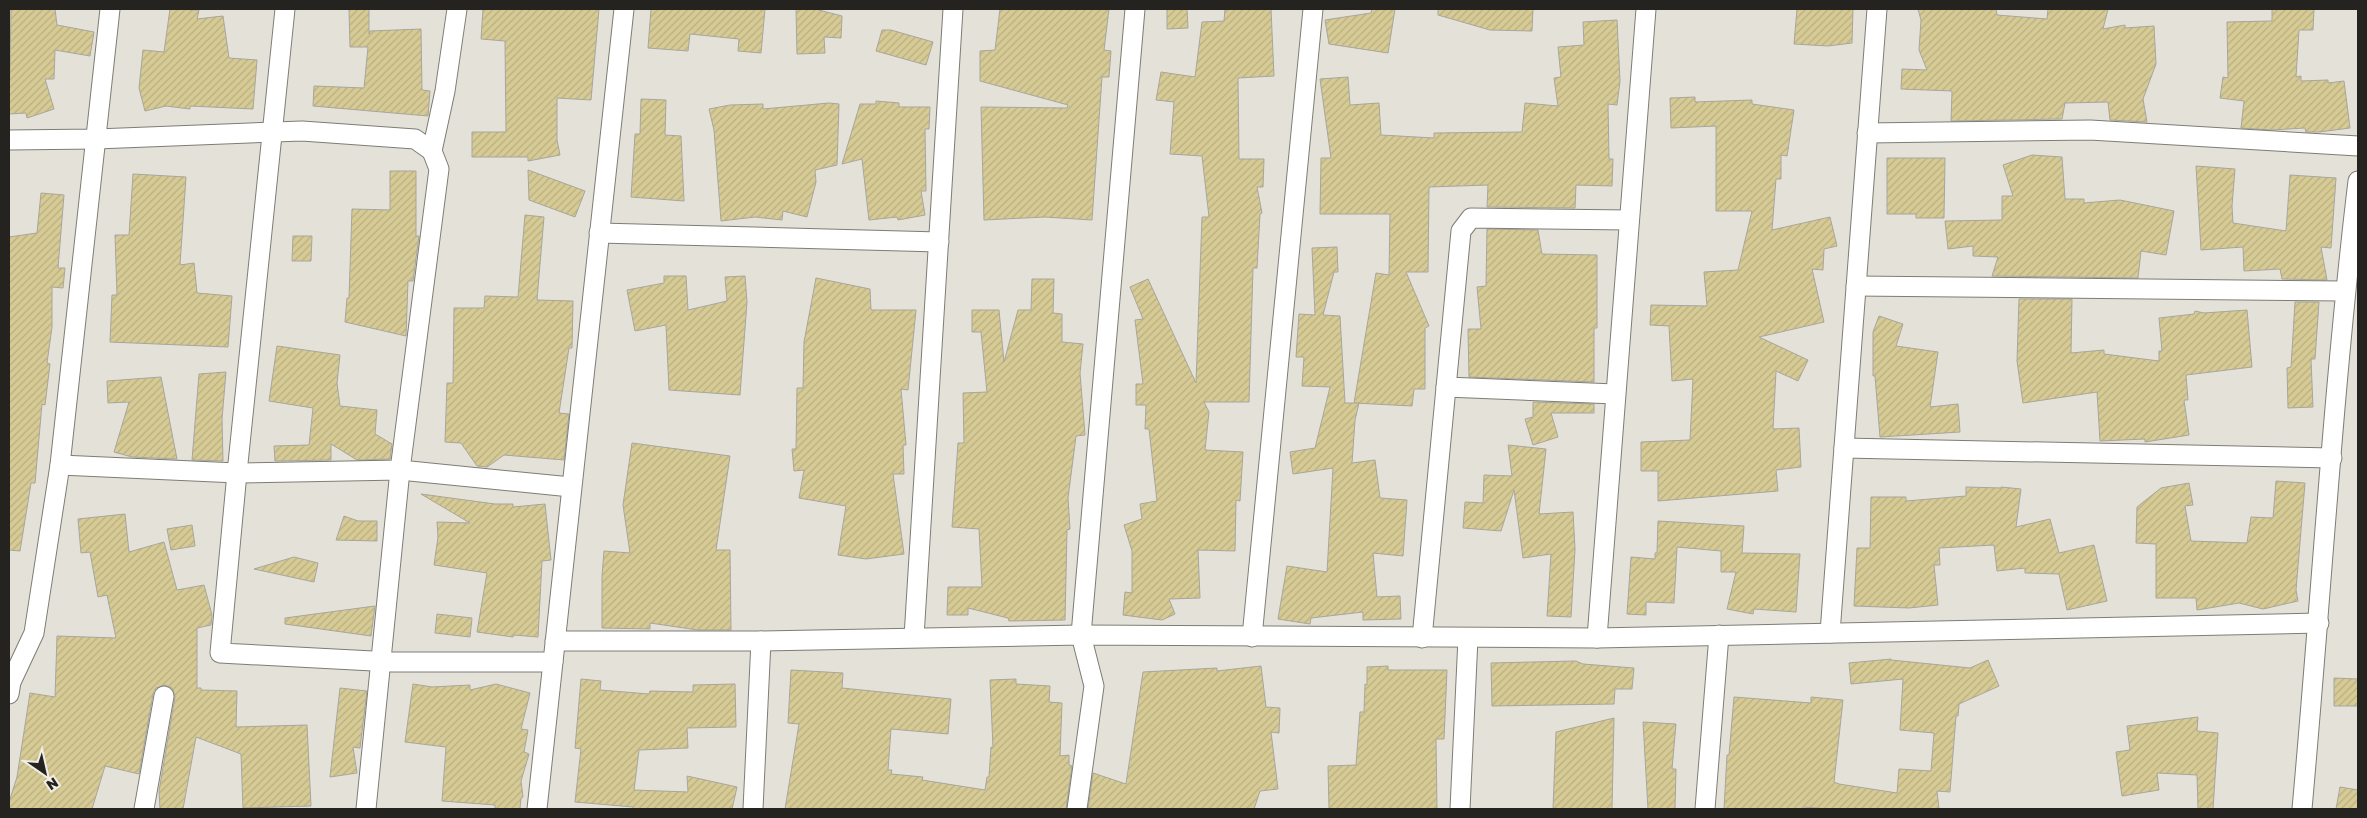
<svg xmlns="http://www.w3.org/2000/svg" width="2367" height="818" font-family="'Golos Text',sans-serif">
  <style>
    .building { fill: url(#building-hatch); stroke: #a8a69d }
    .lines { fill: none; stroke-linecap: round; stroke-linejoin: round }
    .street-casing { stroke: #7e7d74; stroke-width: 21 }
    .street { stroke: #fff; stroke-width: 19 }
  </style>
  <defs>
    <pattern id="building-hatch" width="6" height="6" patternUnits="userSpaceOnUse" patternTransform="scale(1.25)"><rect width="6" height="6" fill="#d7cb95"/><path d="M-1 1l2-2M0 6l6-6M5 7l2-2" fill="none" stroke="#b8ae80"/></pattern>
  </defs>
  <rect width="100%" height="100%" fill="#e3e1d8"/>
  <g class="building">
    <polygon points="11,9 55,9 57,25 94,32 90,56 55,50 54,79 45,79 54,109 27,118 26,113 9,114"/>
    <polygon points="170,9 199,10 197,19 223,16 229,58 257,60 253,109 190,106 190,109 166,106 145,111 139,88 143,50 164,52"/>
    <polygon points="349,9 369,9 369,34 370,31 421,29 422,90 430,91 428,116 313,106 314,86 364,88 368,47 350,47"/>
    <polygon points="483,9 599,9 591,100 557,98 557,140 560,155 528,161 528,157 472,157 472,132 506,132 505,41 481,39"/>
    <polygon points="651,9 765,9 761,53 738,51 739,39 690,34 688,51 648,48"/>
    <polygon points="796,9 815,9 842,16 841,38 824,37 825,53 797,54"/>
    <polygon points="1000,9 1109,9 1104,50 1111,51 1109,77 1102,77 1092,220 1045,217 984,220 981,107 1067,108 1068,105 980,81 980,51 995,50"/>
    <polygon points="1167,9 1187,9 1188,28 1167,29"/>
    <polygon points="1225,9 1271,9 1274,76 1238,78 1239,159 1264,159 1263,187 1257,187 1262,213 1260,214 1257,268 1253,268 1249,402 1204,402 1209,412 1205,450 1243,452 1240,501 1236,500 1235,551 1198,550 1200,598 1169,599 1175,614 1162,620 1123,615 1125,592 1132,593 1132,551 1124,525 1142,519 1140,504 1157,501 1149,429 1145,429 1146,405 1136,405 1136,384 1143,384 1135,320 1143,319 1130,287 1148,279 1196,383 1202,217 1209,217 1202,156 1170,154 1174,102 1156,100 1161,72 1195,77 1202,22 1224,21"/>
    <polygon points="1372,9 1395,9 1388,53 1329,44 1325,20 1371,13"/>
    <polygon points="1438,9 1533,9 1532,31 1490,30 1438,15"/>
    <polygon points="1797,9 1853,9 1852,43 1828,46 1794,44"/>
    <polygon points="1918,9 1996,9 1997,15 2047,19 2048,9 2108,9 2103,29 2125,25 2125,28 2154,26 2156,64 2143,99 2147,122 2110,120 2108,102 2065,103 2062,119 1951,121 1952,91 1901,89 1902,69 1927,70 1919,50 1921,20"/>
    <polygon points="2272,9 2314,9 2313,30 2299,30 2296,77 2301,76 2301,81 2328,80 2328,83 2344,81 2350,128 2319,132 2306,132 2305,128 2271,130 2241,128 2244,101 2220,98 2223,77 2228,78 2227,22 2272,21"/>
    <polygon points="1617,20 1620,81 1617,105 1608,104 1609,159 1613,159 1612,186 1576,185 1575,208 1487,207 1488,185 1429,187 1428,272 1406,272 1429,326 1425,328 1425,389 1414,389 1412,406 1354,403 1376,273 1389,275 1390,214 1320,214 1321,158 1331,158 1320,79 1348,77 1350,105 1379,103 1381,135 1434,138 1434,133 1522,132 1525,103 1558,106 1554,78 1561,77 1558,47 1584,45 1583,22"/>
    <polygon points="882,30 891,30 933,42 926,65 876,51"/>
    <polygon points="1695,97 1695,102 1752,100 1752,104 1794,110 1787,156 1781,155 1781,179 1776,179 1772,230 1830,217 1837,246 1824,249 1823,270 1812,269 1824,322 1759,337 1808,360 1798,381 1776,371 1773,429 1799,428 1801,467 1776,470 1778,491 1658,501 1658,471 1641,471 1641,442 1690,440 1693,379 1672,381 1669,326 1650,325 1651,305 1707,306 1704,272 1738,270 1752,211 1716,211 1716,126 1671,128 1670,98"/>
    <polygon points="641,99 666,100 665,135 681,136 684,201 631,197 635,134 640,134"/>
    <polygon points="876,101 899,103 899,107 930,107 929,129 925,129 926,191 921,191 925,215 898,220 897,217 869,220 862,159 842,164 860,104 876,104"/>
    <polygon points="829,103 839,104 837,165 815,170 816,182 807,217 783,211 782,220 755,217 721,221 714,130 709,109 730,105 763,104 763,109"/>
    <polygon points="2032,155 2062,157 2065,199 2084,199 2084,203 2120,200 2174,211 2166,255 2141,251 2138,278 1992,276 1998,257 1973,256 1973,246 1948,249 1945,221 2002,220 2002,196 2013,196 2003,165"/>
    <polygon points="1887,158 1945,158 1944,218 1916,218 1916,214 1887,214"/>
    <polygon points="2196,166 2235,169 2232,206 2233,223 2286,231 2290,175 2336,178 2331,248 2321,247 2327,280 2282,279 2280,269 2244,271 2243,247 2201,250"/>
    <polygon points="528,170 585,191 575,217 529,200"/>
    <polygon points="390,171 416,171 416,236 419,236 413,281 408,281 406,336 345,322 347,298 349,298 352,209 390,210"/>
    <polygon points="133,174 186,177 180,265 194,263 197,293 232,296 228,347 110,342 112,295 117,295 115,235 129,235"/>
    <polygon points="41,193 64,195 58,268 65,268 63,288 52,287 52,327 47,363 50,364 45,405 42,404 35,483 31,483 20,551 9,550 9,237 37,233"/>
    <polygon points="525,215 544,217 537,300 573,301 572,348 569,348 559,413 569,414 564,460 504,455 487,467 477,466 461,443 445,442 447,383 453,383 454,308 484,308 485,296 518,297"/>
    <polygon points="1487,229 1538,230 1542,254 1597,255 1597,328 1594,328 1594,382 1469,377 1468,329 1481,329 1477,287 1486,286"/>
    <polygon points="293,236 312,236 311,261 292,261"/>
    <polygon points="1337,247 1338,272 1334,272 1323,315 1340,316 1345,403 1359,403 1355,420 1352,463 1375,460 1380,498 1407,500 1403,556 1373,553 1377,597 1400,596 1401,619 1363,620 1363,612 1311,618 1310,624 1278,619 1287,566 1327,572 1333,468 1293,474 1290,452 1315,448 1330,387 1302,386 1304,357 1296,357 1299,314 1315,315 1312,248"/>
    <polygon points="664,276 686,276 688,310 727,301 725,277 745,276 747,302 740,395 669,390 666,325 635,331 627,290 664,283"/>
    <polygon points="816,278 870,289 871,310 916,310 908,390 901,389 906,445 903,445 904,474 893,474 904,554 866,559 838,555 846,506 799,498 804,470 794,471 792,449 796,449 797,388 803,388 804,342"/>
    <polygon points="1032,279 1054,279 1053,313 1062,314 1062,342 1083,344 1080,373 1085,435 1076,436 1068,498 1070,529 1067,530 1065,620 1009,621 1008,618 968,608 968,615 947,615 948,587 982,587 979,529 952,527 958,443 964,443 963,393 987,392 981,332 972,332 972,310 999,310 1004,362 1018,310 1031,310"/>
    <polygon points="2019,299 2072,299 2071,353 2104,350 2104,354 2159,361 2159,351 2162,351 2159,318 2194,314 2195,311 2204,313 2247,310 2252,367 2186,375 2188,400 2184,400 2189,435 2145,442 2145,439 2100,441 2097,392 2023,403 2017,361"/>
    <polygon points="2295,302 2319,302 2315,359 2311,359 2313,407 2288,408 2287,368 2291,367"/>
    <polygon points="1879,316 1903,324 1896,346 1938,352 1930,407 1958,404 1960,432 1880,437 1875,376 1873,376 1873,332"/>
    <polygon points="277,346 340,355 337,383 340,406 377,410 375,434 392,444 390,459 357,460 331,444 331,460 275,461 274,446 309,445 313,408 269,401"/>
    <polygon points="226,372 222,419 223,461 192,460 199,374"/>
    <polygon points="161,377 177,459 132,457 114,452 129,402 108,403 107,381"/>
    <polygon points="1533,402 1594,404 1594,413 1551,413 1558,437 1533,445 1525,419 1533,417"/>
    <polygon points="632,443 730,456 716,550 730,550 731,630 698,630 650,623 650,629 602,628 602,576 604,551 630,553 623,505"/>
    <polygon points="1508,445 1546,449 1539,514 1573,512 1575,549 1571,617 1547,616 1551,554 1523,558 1514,490 1501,531 1463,528 1465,502 1483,503 1484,475 1512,476"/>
    <polygon points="2276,481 2305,483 2296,590 2298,601 2263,609 2239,603 2197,610 2196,598 2156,598 2156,544 2136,543 2137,507 2161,488 2189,483 2193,505 2185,506 2191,541 2247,543 2251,517 2273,518"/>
    <polygon points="1966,487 2001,488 2001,487 2021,489 2016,527 2050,519 2059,553 2094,545 2107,601 2067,610 2059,574 2025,573 2025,568 1997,571 1994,545 1939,548 1940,565 1934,565 1938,605 1909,608 1854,606 1857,548 1870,548 1871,497 1906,497 1906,501 1966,496"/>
    <polygon points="421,494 495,504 513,504 513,507 545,504 551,560 542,561 538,637 514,635 513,637 477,632 487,573 434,565 438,537 437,522 470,523"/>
    <polygon points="125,514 129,552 164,542 177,590 204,585 212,615 211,625 197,628 197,688 201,688 201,690 237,691 236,727 307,725 311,806 243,808 241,754 196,737 183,809 160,809 159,791 175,697 172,688 165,685 156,688 153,694 139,774 105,766 92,809 9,809 9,802 17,777 30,693 55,697 57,636 116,638 107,595 98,597 90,552 81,553 78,519"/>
    <polygon points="344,516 358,521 377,521 377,541 336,540"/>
    <polygon points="1658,521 1744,526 1742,553 1800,554 1796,612 1754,609 1753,614 1727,609 1736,572 1721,572 1721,551 1677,547 1674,603 1646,602 1646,615 1627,614 1631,557 1655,559 1655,553 1657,553"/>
    <polygon points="192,525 195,546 171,550 167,529"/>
    <polygon points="294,557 318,563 314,582 254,569"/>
    <polygon points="375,606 371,636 285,624 285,618"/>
    <polygon points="437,614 472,618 470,637 435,633"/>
    <polygon points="1891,659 1891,660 1970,668 1988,660 1999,686 1959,704 1958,716 1956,716 1950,792 1937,791 1939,809 1830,809 1803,807 1802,809 1724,809 1727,755 1729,755 1734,697 1811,703 1811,697 1843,700 1834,782 1839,784 1897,793 1899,769 1931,771 1934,733 1900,730 1903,679 1851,684 1849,663"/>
    <polygon points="1576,661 1583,664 1634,668 1632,689 1615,689 1614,704 1492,706 1491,663"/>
    <polygon points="1261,666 1266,707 1280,708 1279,733 1271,732 1278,789 1260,791 1254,809 1088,809 1093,773 1126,784 1143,672 1217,668 1217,671"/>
    <polygon points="1388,666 1388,670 1447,670 1444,739 1436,739 1437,809 1329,809 1328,766 1356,765 1360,712 1364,712 1365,684 1367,685 1367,667"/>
    <polygon points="791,670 843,673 842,688 951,699 948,734 891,729 888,770 892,770 891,774 923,777 922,780 985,790 987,777 989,777 991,747 993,748 990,680 1016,679 1016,684 1050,686 1049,702 1062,703 1060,756 1069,755 1069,765 1072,766 1066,809 785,809 799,724 788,723"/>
    <polygon points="2334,678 2358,679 2358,706 2334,706"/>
    <polygon points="581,679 601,681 600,690 649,694 650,691 693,692 693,685 735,684 736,727 687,728 688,748 639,750 634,790 688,792 687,776 737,787 732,809 633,809 633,807 575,802 581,749 575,748"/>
    <polygon points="413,684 432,687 470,685 470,690 496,684 530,693 521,729 528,730 524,752 529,754 521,781 523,797 521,798 520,809 495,809 495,805 442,801 446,747 405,742"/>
    <polygon points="340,688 367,691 360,748 353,747 357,773 330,777"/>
    <polygon points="2198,717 2197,731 2218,733 2213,809 2198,809 2197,775 2157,773 2159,790 2122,796 2116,752 2130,750 2127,726"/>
    <polygon points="1614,718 1612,809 1553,809 1556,732"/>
    <polygon points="1643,722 1676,724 1672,769 1676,769 1675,809 1648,809"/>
    <polygon points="2340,787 2358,790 2358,809 2336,809"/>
  </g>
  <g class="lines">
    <defs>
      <g id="street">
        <polyline points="285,9 237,473 220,653 392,662 553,662"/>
        <polyline points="1867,133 2090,130 2358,146"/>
        <polyline points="9,140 96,139 302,131 415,139 432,151"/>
        <polyline points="599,233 939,242"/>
        <polyline points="1856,286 2345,291"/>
        <polyline points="1446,387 1615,394"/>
        <polyline points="1844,448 2332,458"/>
        <polyline points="60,465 237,473 400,470 571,487"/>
        <polyline points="1830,633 1877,9"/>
        <polyline points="914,637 953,9"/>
        <polyline points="1252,637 1313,9"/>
        <polyline points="1422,638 1461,231 1471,218 1629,220"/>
        <polyline points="1597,638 1646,9"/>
        <polyline points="555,641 761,641 1081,635 1597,638 2319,623"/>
        <polyline points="9,694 11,682 34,633 60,465 110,9"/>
        <polyline points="144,809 164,696"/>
        <polyline points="366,809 400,470 439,169 432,151 445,91 457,9"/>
        <polyline points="537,809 624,9"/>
        <polyline points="753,809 761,641"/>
        <polyline points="1077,809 1094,686 1081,635 1135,9"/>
        <polyline points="1460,809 1468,638"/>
        <polyline points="1705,809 1719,635"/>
        <path d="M2302 809C2321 600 2333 389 2358 181"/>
      </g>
    </defs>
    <use href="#street" class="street-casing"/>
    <use href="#street" class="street"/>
  </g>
  <rect width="2367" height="818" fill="none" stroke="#24231f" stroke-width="20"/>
  <g transform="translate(45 773) rotate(146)" stroke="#f1efe5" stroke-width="4" paint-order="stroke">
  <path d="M0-4L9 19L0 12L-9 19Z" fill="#24231f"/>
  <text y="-8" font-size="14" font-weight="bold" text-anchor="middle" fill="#24231f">N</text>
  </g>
</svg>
